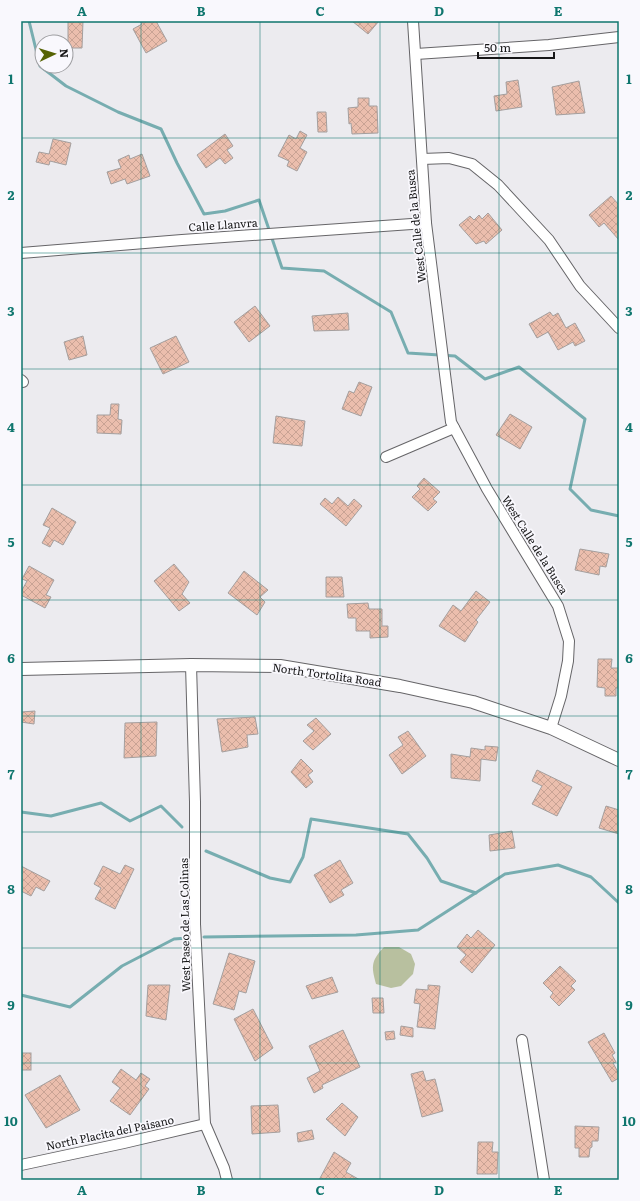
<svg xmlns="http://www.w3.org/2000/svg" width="640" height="1201" font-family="Literata,serif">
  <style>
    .pitch { fill: #b8c09f }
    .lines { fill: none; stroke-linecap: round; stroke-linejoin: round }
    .stream { stroke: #77adb0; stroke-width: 3 }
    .building { fill: url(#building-cross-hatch); stroke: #a49f9e }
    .minor-casing { stroke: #666568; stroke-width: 12 }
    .tertiary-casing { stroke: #666568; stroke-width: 14 }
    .minor { stroke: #fff; stroke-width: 10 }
    .tertiary { stroke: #fff; stroke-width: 12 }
    .grid { fill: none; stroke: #0f766e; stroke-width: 1; stroke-opacity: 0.55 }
    .labels { text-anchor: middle; stroke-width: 3.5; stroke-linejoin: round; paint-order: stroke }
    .street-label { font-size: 11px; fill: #161617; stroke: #f9f8fd }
    .neatline { fill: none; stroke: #0f766e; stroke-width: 1.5 }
    .grid-label { font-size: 13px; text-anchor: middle; font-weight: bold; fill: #0f766e }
  </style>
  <defs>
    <pattern id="building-cross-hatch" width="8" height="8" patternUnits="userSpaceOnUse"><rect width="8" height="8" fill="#ebbead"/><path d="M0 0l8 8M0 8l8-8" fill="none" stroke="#c9a394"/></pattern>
  </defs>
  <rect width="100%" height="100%" fill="#ecebef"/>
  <path class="pitch" d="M384 947H399L411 954 415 964 413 974 401 986 391 988 376 984C371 966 371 961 384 947Z"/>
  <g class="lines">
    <g class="stream">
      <polyline points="29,21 40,66 66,86 118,112 161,129 177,163 204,214 225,211 259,200 282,268 324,271 391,312 408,353 455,356 485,379 519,367 585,419 570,489 591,510 619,516"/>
      <polyline points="21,812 51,816 101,803 130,821 161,806 182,827"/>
      <polyline points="206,851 270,878 290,882 303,857 311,819 408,834 427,858 441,881 476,893"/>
      <polyline points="204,937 356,935 418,930 505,874 558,865 591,877 619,903"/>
      <polyline points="21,995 70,1007 122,966 174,939 188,938"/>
    </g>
  </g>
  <g class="building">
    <polygon points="68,21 83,21 82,48 68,48"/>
    <polygon points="140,21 156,21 167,41 146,53 133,29 142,24"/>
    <polygon points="352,21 379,21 368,34"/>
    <polygon points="518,80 522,107 496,111 494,96 507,94 506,82"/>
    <polygon points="579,81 585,113 556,115 552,87"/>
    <polygon points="358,98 369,98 369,106 377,106 378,133 352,134 351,123 349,124 348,108 358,107"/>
    <polygon points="317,112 326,112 327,132 318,132"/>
    <polygon points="300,131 307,135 300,148 307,152 297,171 287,166 289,161 278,156 289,135 296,139"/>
    <polygon points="225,134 233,146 227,150 233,158 225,164 220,158 206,168 197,155"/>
    <polygon points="53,139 71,143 66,165 50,161 49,165 36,162 39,152 49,154"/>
    <polygon points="142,154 150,176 127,184 125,179 111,184 107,172 121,168 118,160 129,155 130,159"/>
    <polygon points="611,196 619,205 619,240 604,223 599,227 589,215"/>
    <polygon points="488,213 502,230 486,244 484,241 476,244 459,225 470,216 474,220 479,215 482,219"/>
    <polygon points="255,306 270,326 249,342 234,322"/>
    <polygon points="550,312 553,316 558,313 566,328 575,323 585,341 575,346 573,342 558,350 548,332 537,338 529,324"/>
    <polygon points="348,313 349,330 314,331 312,316"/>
    <polygon points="83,336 87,355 69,360 64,342"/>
    <polygon points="176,336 189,362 163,374 150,348"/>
    <polygon points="359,382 372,387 361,416 342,409 349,391 354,393"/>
    <polygon points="111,404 119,404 118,419 122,420 121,434 97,433 97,415 110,415"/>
    <polygon points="510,414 532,427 520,449 496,435"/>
    <polygon points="276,416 305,421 302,446 273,443"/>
    <polygon points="424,478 440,492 433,499 437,502 428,511 412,497 420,489 417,486"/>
    <polygon points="338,497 348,506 354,499 362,506 346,526 320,504 325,498 332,504"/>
    <polygon points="52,508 76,522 63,545 54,540 50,547 42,543 50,528 43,525"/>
    <polygon points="580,549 609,554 606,567 600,566 599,575 575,570"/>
    <polygon points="174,564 189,582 182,594 190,603 179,611 154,581"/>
    <polygon points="29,566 54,580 46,595 51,597 45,608 21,595 21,592 27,581 22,579"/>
    <polygon points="244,571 268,590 260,597 265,602 257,615 228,593"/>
    <polygon points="326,577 342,577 344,597 326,597"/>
    <polygon points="476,591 490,602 476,620 478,622 465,642 439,626 453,605 461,611"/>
    <polygon points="368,603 369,609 382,609 382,626 388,626 388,637 370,638 370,631 356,631 356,618 348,618 347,604"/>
    <polygon points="598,659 612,659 611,668 619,668 619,688 616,688 616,696 605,696 605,688 597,687"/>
    <polygon points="35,711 34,724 21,722 21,712"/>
    <polygon points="255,717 258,734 247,735 248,747 222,752 217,719"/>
    <polygon points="316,718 331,734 313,750 303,741 314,731 307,725"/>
    <polygon points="157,722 156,756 124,758 125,723"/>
    <polygon points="408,731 426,756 402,774 389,755 403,745 398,737"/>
    <polygon points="485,746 498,747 496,761 481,759 480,781 451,778 451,754 470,757 471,748 485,750"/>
    <polygon points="301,759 313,771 308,775 313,782 306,788 291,772"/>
    <polygon points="537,770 572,787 557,816 532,804 542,786 532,781"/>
    <polygon points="606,806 619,810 619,834 599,828"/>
    <polygon points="512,831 515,848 490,851 489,835"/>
    <polygon points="340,860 353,883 341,890 344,895 330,903 314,875"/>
    <polygon points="125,865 134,869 115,909 95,899 101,888 94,884 103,866 120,874"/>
    <polygon points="21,866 50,881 44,891 36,887 31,896 21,891"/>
    <polygon points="478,930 495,945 472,973 460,962 466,955 457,947 467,934 471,938"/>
    <polygon points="229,953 255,961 246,993 239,991 234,1010 213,1004"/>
    <polygon points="560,966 576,981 571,986 575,990 559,1006 550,997 553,993 543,983"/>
    <polygon points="332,977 338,992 312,999 306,986"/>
    <polygon points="148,985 170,985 166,1020 146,1016"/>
    <polygon points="428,985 440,986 435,1029 417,1027 420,1004 414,1003 416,989 428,990"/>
    <polygon points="372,998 383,998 384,1013 373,1013"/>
    <polygon points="253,1009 273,1048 255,1061 234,1019"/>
    <polygon points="401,1026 413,1028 413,1037 400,1035"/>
    <polygon points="343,1030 360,1067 322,1085 323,1088 314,1093 307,1078 320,1071 309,1046"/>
    <polygon points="394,1031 395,1039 386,1040 385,1032"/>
    <polygon points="604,1033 615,1053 612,1055 616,1062 613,1063 619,1074 619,1078 612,1082 588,1042"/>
    <rect x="21" y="1053" width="10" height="17"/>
    <polygon points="121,1069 136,1080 141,1073 150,1079 145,1086 149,1089 130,1115 110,1101 120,1088 112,1082"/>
    <polygon points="423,1071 426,1081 435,1079 443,1111 422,1117 411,1074"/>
    <polygon points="60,1075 80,1110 46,1128 25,1095"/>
    <polygon points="342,1103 358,1117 345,1136 326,1119"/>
    <polygon points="278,1105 280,1132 252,1134 251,1106"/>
    <polygon points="575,1126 599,1127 598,1141 592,1141 592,1147 590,1148 589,1157 579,1157 579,1148 575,1148"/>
    <polygon points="312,1130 314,1139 298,1142 297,1133"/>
    <polygon points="478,1142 493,1142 492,1152 498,1152 497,1174 477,1174"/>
    <polygon points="334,1152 351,1163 346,1172 360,1180 319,1180"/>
  </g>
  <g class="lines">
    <defs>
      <g id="minor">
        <polyline points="413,21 426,223 451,422 487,489 558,606 569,641 568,661 561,696 551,728"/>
        <polyline points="416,54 549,45 619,37"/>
        <polyline points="422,159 449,158 472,164 498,185 549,240 580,286 619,328"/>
        <polyline points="21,253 182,240 426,223"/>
        <polyline points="21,380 23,382"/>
        <polyline points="386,457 454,428"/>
        <polyline points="191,665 195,802 195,924 205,1124 224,1168 227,1180"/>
        <polyline points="522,1040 544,1180"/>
        <polyline points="21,1165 124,1143 205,1124"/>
      </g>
      <polyline id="tertiary" points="21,669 191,665 280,666 400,686 473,702 551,728 619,760"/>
    </defs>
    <use href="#minor" class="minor-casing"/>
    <use href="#tertiary" class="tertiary-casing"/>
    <use href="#minor" class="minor"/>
    <use href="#tertiary" class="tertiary"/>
  </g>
  <path class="grid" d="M141 21V1180M260 21V1180M380 21V1180M499 21V1180M21 138H619M21 253H619M21 369H619M21 485H619M21 600H619M21 716H619M21 832H619M21 948H619M21 1063H619"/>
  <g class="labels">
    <g class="street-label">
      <text transform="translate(223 225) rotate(-4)" y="4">Calle Llanvra</text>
      <text transform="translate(416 226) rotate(-96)" y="4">West Calle de la Busca</text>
      <text transform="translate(535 545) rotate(58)" y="4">West Calle de la Busca</text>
      <text transform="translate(327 675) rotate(8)" y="4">North Tortolita Road</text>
      <text transform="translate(185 925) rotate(-91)" y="4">West Paseo de Las Colinas</text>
      <text transform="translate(110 1133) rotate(-12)" y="4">North Placita del Paisano</text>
    </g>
  </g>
  <rect width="640" height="1201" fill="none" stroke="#f9f8fd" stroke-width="44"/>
  <g transform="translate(54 54) rotate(86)"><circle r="19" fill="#f9f8fd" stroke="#9e9ea1"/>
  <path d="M0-3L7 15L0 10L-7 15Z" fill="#566304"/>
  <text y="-6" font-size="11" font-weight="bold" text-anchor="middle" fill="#161617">N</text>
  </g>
  <path d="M478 52v6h76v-6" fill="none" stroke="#161617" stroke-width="2"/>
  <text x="484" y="52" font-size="12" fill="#161617" stroke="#f9f8fd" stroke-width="3" paint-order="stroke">50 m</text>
  <rect x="22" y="22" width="596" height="1157" class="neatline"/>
  <g class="grid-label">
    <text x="82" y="16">A</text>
    <text x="201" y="16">B</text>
    <text x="320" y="16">C</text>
    <text x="439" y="16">D</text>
    <text x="558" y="16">E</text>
    <text x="11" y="84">1</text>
    <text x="629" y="84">1</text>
    <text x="11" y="200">2</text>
    <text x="629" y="200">2</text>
    <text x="11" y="316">3</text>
    <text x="629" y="316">3</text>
    <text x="11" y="432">4</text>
    <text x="629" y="432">4</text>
    <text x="11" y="547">5</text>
    <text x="629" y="547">5</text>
    <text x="11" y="663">6</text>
    <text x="629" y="663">6</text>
    <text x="11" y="779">7</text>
    <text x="629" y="779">7</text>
    <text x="11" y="894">8</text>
    <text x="629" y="894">8</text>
    <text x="11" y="1010">9</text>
    <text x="629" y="1010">9</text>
    <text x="11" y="1126">10</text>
    <text x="629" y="1126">10</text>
    <text x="82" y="1195">A</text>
    <text x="201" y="1195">B</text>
    <text x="320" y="1195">C</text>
    <text x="439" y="1195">D</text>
    <text x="558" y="1195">E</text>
  </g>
</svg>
